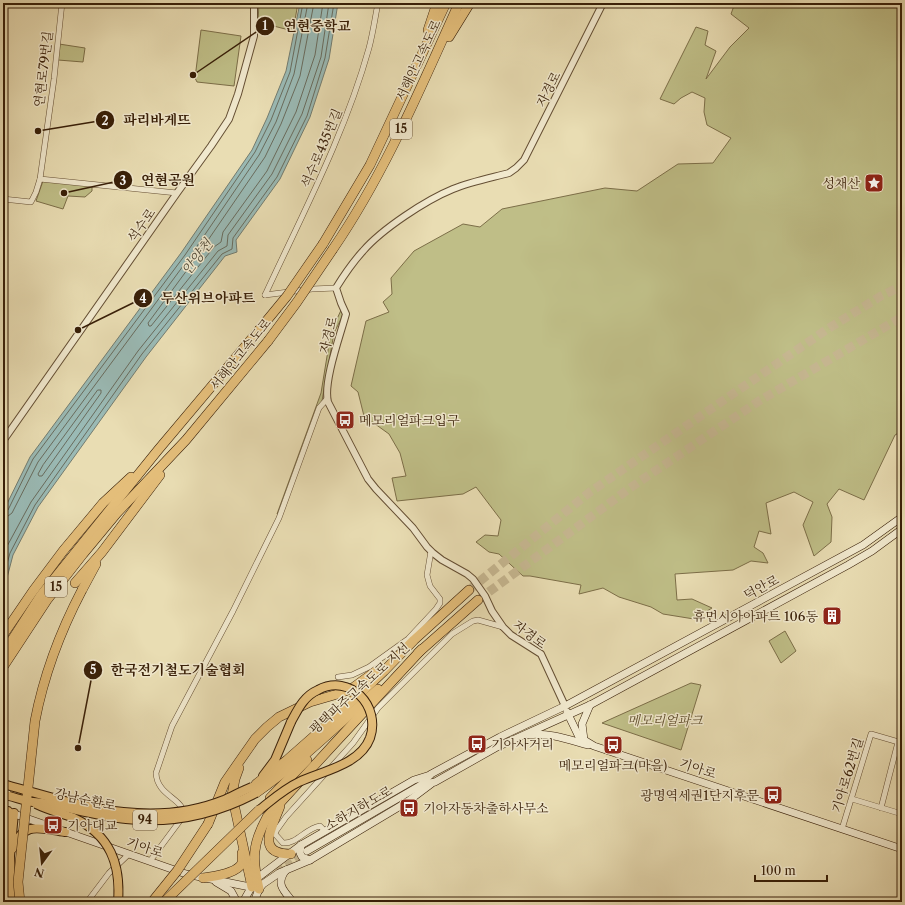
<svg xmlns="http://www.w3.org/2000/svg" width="905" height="905" font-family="'Libre Caslon Text','Noto Serif KR',serif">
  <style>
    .green { fill: #bfbe87; stroke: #7c6e48 }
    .water { fill: #9abab5; stroke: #737c70 }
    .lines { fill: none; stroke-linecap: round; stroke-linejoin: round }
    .shore { stroke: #696c5e; stroke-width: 1 }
    .secondary-tunnel { stroke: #c6b791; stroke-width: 7; stroke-dasharray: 7 3.5; stroke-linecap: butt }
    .motorway-tunnel { stroke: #c6b791; stroke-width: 9; stroke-dasharray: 9 4.5; stroke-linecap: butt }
    .minor-casing { stroke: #644e33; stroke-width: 6 }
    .tertiary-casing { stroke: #644e33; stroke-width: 8 }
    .secondary-casing { stroke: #381f08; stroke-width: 8 }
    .trunk-casing { stroke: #381f08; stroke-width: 10 }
    .motorway-casing { stroke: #381f08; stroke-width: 10 }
    .minor { stroke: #f1e9ce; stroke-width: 5 }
    .tertiary { stroke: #f1e9ce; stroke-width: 6 }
    .secondary { stroke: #f1e9ce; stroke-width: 7 }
    .trunk { stroke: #e4be7a; stroke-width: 8 }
    .motorway { stroke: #e4be7a; stroke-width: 9 }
    .trunk-bridge-casing { stroke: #381f08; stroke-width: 10; stroke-linecap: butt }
    .motorway-bridge-casing { stroke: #381f08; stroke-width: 10; stroke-linecap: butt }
    .trunk-bridge { stroke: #e4be7a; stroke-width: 8 }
    .motorway-bridge { stroke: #e4be7a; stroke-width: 9 }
    .labels { text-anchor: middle; stroke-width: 3; stroke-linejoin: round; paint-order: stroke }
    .shield { fill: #f1e9ce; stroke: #705c43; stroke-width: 1 }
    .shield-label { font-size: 12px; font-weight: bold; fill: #381f08 }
    .street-label { font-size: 13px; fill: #381f08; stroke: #f1e9ce }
    .poi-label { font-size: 13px; fill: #381f08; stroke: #f1e9ce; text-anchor: start }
    .park-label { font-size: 13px; font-style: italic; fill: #604f2e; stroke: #f1e9ce }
    .water-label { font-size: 14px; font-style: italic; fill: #554e3c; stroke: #f1e9ce }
    .leader { fill: none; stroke: #381f08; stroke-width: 1.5 }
    .callout-dot { fill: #381f08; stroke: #f1e9ce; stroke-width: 1.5 }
    .mark-label { font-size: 12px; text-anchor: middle; font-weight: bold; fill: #fff }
    .callout-label { font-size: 14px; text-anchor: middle; font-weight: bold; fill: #381f08; stroke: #f1e9ce; stroke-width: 3; stroke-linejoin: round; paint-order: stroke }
  </style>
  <rect width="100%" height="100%" fill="#e9ddb3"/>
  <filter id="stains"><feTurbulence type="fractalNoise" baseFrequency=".005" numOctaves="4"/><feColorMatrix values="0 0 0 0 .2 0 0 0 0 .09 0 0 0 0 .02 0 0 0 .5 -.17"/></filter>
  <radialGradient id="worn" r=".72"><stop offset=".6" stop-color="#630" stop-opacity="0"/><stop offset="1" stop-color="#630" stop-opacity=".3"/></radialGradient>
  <g class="green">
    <polygon points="259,3 298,3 293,31 258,22"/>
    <polygon points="735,3 902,3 902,431 895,435 864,500 839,489 827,504 832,517 831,542 814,556 803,525 813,502 794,492 766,503 771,534 759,531 754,547 763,553 768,563 751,561 733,570 675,574 677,600 692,599 712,608 694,619 663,614 651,607 619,597 603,588 579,594 581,585 530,576 523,576 499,554 489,552 476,542 485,535 498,536 501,520 476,487 463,494 397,501 392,478 406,476 400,453 389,434 364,416 358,392 351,386 366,321 389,312 383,302 392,294 391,278 414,251 463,224 480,227 502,209 605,188 637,191 678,164 713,163 731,138 707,125 704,112 705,98 692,92 681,98 674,104 660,99 696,27 708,31 705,45 716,51 706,79 730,47 749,28 731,14"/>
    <polygon points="201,30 241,36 234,86 197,82 195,78"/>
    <polygon points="59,44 85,48 83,62 58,60"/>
    <polygon points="43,181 92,186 92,191 85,197 68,196 63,209 36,201"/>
    <polygon points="342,308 343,312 342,317 334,333 322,401 281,515 277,514 321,393 331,332"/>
    <polygon points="785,631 796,651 781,663 769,641"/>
    <polygon points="691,683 701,685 681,750 602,723"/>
  </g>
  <polygon class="water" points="300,3 338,3 329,59 310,117 280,179 236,240 237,252 225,256 146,357 38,507 13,555 3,593 3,512 30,457 181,253 252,150 267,118 286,71"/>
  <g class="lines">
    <g class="shore">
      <polyline points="314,3 300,76 281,124 265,157 193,262 148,323 149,326 151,326 214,247 221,242 223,232 267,171 296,112 315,55 323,3"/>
      <polygon points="98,390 101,390 101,393 42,476 39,476 38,474 43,465"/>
      <polyline points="3,512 8,510 33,459 185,255 255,152 271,120 290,72 303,3"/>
      <polyline points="3,517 8,516 12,513 38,462 189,258 259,155 276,122 294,74 308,3"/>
      <polyline points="3,559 5,550 31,502 138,351 218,251 227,246 228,235 272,174 302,114 321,57 329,3"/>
      <polyline points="3,578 10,553 35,505 142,354 222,254 232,249 233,238 277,177 307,116 325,58 334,3"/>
    </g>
    <polyline class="secondary-tunnel" points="278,872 305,852"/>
    <g class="motorway-tunnel">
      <polyline points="469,590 590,492 826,330 881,296 902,286"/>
      <polyline points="478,600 630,488 759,401 902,317"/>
    </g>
    <defs>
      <g id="minor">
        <polyline points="40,179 177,193"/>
        <polyline points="3,199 31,202 36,192 40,179 54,79 62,3"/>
        <path d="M265 295C303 213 345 134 369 48 373 33 375 18 378 3"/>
        <polyline points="265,295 312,289 336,288"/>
        <polyline points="338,677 352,675 369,667 408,639 436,609 440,603 440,599 430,586 427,575 431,551"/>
        <polyline points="852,799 902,814"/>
        <polyline points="881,808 898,742"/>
        <polyline points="842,829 871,734 902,743"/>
        <path d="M325 831 320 826C306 828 297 844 283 843L275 834 276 831 286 817 353 743 378 708 452 634 473 621 478 620 503 627"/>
        <path d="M150 861 182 818C189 799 157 798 156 773L172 726 233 611 279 518 319 408 327 399"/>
        <polyline points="87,902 109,873 129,854"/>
      </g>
      <g id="tertiary">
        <polyline points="3,441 177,193 211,146 229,119 238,94 254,36 254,3"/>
        <path d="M565 706 541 654 511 635 503 627 492 611 485 596 473 579 467 574 442 560 433 553 427 547 413 528 376 489 368 479 328 402C323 382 340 336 346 314L341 303 336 288C344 275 353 262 363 251 382 229 426 200 453 189 470 182 490 178 509 173L516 168 524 160 603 3"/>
      </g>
      <g id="secondary">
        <polyline points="567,712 579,737 594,746 902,849"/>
        <path d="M529 735C548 732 570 740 588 745"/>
        <polyline points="584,740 582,724 590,705"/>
        <polyline points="421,785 431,774 500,737 565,706 863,545 902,517"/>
        <polyline points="3,810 186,874 255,888"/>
        <polyline points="301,845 300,853 302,857 310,860"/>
        <polyline points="307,851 421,785 435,782 497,747 590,705 848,565 872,551 902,529"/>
        <path d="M286 870C275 884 284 891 293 902"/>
        <polyline points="216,882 231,891 237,902"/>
        <polyline points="243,902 256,879 301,845 414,780 430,775"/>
        <polyline points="254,902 259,889 263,884 279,873 310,860 407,802 431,784"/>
      </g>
      <g id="trunk">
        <polyline points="263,776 275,760 291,722"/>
        <path d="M13 848C24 820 41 829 65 832"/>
        <polyline points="3,852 8,811"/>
        <polyline points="12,902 10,856 14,813"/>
      </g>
      <g id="motorway">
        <polyline points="428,30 437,3"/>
        <polyline points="449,37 470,3"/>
        <polyline points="323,244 370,165 446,3"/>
        <path d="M333 249C385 173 421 87 459 3"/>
        <polyline points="75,583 102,552 160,475"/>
        <polyline points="82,590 96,564"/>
        <polyline points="3,635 33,591 63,551 103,503 131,477"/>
        <polyline points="418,653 478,600"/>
        <polyline points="3,654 41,595 158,450 259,330"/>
        <polyline points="3,667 47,600 83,554 117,513 186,440 268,341"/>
        <polyline points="239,768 235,779 232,795 252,887"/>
        <polyline points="256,784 287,760 329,723 384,671 414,640 469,590"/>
        <path d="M256 793C300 762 338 725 378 689"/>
        <polyline points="270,798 307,760"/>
        <path d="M280 806C273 826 254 854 291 854"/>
        <polyline points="208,824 225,782 255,739 267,727 279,717 310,702 341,693 354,687 376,671"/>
        <path d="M203 878C214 876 237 874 242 863 242 860 242 856 242 853"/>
        <path d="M259 889C252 859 252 845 267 817L334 744 422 649"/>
      </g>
    </defs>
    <use href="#minor" class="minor-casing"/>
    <use href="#tertiary" class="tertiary-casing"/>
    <use href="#secondary" class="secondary-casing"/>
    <use href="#trunk" class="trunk-casing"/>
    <use href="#motorway" class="motorway-casing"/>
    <use href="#minor" class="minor"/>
    <use href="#tertiary" class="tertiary"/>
    <use href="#secondary" class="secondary"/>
    <use href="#trunk" class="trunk"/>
    <use href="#motorway" class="motorway"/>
    <defs>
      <g id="trunk-bridge">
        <path d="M3 784C76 804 149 830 224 800 233 796 242 791 252 787"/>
        <path d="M9 796C17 798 25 801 33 802 40 803 47 803 54 805 78 810 102 817 126 819 171 824 216 814 256 793"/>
        <path d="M36 804C48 810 61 813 74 818 110 835 121 864 118 902"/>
        <path d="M259 810C272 800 284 789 299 782 322 771 360 765 370 738 381 706 350 673 318 690 304 696 298 709 291 722"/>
      </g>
      <g id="motorway-bridge">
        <polyline points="259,330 287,296 323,244"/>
        <polyline points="268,341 297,302 333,249"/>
        <path d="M20 902 18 882 35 721C44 674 60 632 82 590"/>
        <polyline points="152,902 177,871 208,824"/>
        <polyline points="164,902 259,810"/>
      </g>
    </defs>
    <use href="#trunk-bridge" class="trunk-bridge-casing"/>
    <use href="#motorway-bridge" class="motorway-bridge-casing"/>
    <use href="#trunk-bridge" class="trunk-bridge"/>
    <use href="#motorway-bridge" class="motorway-bridge"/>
  </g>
  <defs>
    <symbol id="sight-square" viewBox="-11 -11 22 22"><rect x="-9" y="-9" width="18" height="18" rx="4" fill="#8f2418" stroke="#f1e9ce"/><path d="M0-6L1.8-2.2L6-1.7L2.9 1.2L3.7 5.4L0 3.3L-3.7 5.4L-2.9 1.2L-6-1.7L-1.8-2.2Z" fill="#fff"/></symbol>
    <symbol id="bus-square" viewBox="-11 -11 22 22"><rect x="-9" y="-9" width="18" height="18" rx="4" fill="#8f2418" stroke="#f1e9ce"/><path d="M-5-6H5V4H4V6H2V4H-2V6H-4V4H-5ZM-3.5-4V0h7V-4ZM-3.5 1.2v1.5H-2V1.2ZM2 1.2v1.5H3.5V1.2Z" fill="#fff"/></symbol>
    <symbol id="building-square" viewBox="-11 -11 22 22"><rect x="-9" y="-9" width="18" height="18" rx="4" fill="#8f2418" stroke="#f1e9ce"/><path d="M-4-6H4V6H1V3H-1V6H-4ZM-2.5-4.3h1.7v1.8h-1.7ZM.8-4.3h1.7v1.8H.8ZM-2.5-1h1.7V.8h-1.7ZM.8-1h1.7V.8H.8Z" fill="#fff"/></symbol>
  </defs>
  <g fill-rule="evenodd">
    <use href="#sight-square" x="863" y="172" width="22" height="22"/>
    <use href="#bus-square" x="334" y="409" width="22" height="22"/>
    <use href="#building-square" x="821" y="605" width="22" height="22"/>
    <use href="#bus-square" x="466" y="733" width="22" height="22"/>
    <use href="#bus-square" x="602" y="734" width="22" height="22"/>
    <use href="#bus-square" x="762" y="784" width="22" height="22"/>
    <use href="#bus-square" x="398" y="797" width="22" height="22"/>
    <use href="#bus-square" x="42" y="814" width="22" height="22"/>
  </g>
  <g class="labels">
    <g class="shield">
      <rect x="390" y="119" width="22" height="20" rx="3"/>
      <rect x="45" y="577" width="22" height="20" rx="3"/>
      <rect x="133" y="810" width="24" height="20" rx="3"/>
    </g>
    <g class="shield-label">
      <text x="401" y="133">15</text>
      <text x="56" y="591">15</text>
      <text x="145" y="824">94</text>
    </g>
    <g class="street-label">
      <text transform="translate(418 60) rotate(-65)" y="5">서해안고속도로</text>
      <text transform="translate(43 69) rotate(-83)" y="5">연현로79번길</text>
      <text transform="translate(548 89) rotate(-63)" y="5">자경로</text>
      <text transform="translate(321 148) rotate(-67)" y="5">석수로435번길</text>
      <text transform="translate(141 225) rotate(-55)" y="5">석수로</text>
      <text transform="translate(328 335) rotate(-76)" y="5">자경로</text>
      <text transform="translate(240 354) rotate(-51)" y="5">서해안고속도로</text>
      <text transform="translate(761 587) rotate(-28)" y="5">덕안로</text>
      <text transform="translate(530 634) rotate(37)" y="5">자경로</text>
      <text transform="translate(359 688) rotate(-42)" y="5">평택파주고속도로 지선</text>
      <text transform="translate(698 768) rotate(18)" y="5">기아로</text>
      <text transform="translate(847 775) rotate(-73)" y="5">기아로62번길</text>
      <text transform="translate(85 799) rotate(12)" y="5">강남순환로</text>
      <text transform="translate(358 808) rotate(-30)" y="5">소하지하도로</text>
      <text transform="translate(145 847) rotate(18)" y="5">기아로</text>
    </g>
    <g class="poi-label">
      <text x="860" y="188" text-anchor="end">성채산</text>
      <text x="359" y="425">메모리얼파크입구</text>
      <text x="818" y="621" text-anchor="end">휴먼시아아파트 106동</text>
      <text x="491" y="749">기아사거리</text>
      <text x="613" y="770" text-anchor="middle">메모리얼파크(마을)</text>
      <text x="759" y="800" text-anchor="end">광명역세권1단지후문</text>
      <text x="423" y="813">기아자동차출하사무소</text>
      <text x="67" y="830">기아대교</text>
    </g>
    <g class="park-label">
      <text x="665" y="725">메모리얼파크</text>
    </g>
    <g class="water-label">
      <text transform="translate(197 257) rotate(-52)" y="5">안양천</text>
    </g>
  </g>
  <path class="leader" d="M193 75L265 26M38 131L105 120M64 193L123 180M78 330L143 298M78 748L93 670"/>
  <g class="callout-dot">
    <circle cx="193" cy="75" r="4"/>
    <circle cx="38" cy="131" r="4"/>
    <circle cx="64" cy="193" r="4"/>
    <circle cx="78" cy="330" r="4"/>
    <circle cx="78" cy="748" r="4"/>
    <circle cx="265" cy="26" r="10"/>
    <circle cx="105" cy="120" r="10"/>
    <circle cx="123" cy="180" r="10"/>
    <circle cx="143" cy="298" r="10"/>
    <circle cx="93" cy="670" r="10"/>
  </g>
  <g class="mark-label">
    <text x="265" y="30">1</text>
    <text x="105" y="125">2</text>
    <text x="123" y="185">3</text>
    <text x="143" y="303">4</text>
    <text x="93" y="674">5</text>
  </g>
  <g class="callout-label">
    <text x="317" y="31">연현중학교</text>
    <text x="157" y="125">파리바게뜨</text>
    <text x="168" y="185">연현공원</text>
    <text x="208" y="303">두산위브아파트</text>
    <text x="178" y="675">한국전기철도기술협회</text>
  </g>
  <rect width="905" height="905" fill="none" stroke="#e9ddb3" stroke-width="16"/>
  <rect x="4" y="4" width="897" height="897" fill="none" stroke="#381f08" stroke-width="2"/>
  <rect x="8" y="8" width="889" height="889" fill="none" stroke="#381f08"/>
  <g transform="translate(42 863) rotate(195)" stroke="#f1e9ce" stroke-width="3" paint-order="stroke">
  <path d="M0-3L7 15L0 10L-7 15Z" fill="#381f08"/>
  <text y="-6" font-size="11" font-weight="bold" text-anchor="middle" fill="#381f08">N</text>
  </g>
  <path d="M755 875v6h72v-6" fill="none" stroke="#381f08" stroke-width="2"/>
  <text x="761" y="875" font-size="12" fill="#381f08" stroke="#f1e9ce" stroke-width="3" paint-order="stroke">100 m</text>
  <rect width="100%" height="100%" filter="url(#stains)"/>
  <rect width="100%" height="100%" fill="url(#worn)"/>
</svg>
